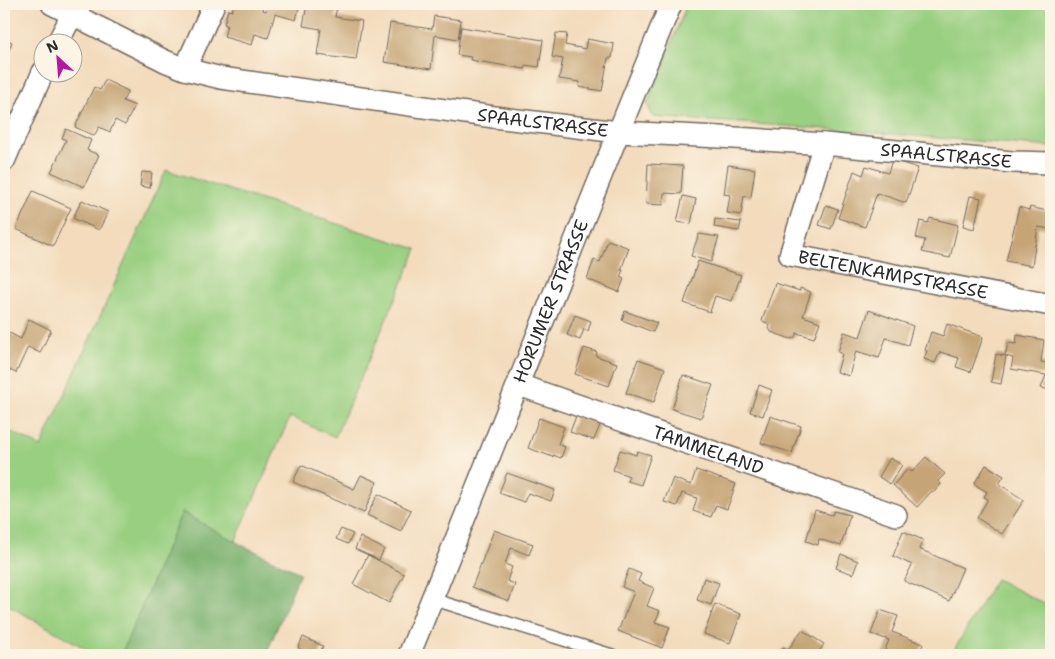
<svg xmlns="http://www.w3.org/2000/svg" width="1055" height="659" font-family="'Shantell Sans',sans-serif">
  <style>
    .green { fill: #99cf81; stroke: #627d56 }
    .forest { fill: #7ab26f; stroke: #526e4d }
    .building { fill: #c5a476 }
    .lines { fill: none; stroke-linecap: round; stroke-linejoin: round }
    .service-casing { stroke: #71695e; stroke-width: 14 }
    .minor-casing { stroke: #71695e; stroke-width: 24 }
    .service { stroke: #fff; stroke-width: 11 }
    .minor { stroke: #fff; stroke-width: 21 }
    .labels { text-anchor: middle; stroke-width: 4; stroke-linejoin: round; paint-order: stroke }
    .street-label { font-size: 18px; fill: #2b2b2b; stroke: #fcf5e5 }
  </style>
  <rect width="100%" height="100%" fill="#fcf5e5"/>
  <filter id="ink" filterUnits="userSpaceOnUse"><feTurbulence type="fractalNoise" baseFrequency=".02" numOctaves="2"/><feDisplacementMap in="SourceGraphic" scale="10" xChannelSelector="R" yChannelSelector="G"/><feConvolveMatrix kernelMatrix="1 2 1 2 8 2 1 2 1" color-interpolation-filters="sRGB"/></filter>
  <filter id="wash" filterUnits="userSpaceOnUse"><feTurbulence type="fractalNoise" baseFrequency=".0096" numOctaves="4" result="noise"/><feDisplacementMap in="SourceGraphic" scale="20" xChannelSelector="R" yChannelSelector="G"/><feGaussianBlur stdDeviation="1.12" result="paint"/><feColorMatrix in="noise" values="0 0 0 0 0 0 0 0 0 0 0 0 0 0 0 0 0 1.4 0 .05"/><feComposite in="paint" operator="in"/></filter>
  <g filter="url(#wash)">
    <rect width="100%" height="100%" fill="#f3dbbc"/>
    <g class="green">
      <polygon points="687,4 1051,4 1051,147 813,128 653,117 647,104"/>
      <polygon points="166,170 417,249 335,437 290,417 235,542 182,512 121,655 97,655 4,603 4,428 41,447"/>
      <polygon points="996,579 1051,607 1051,655 951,655"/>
    </g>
    <polygon class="forest" points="182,512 240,544 300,573 266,655 121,655"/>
    <g id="blocks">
      <g class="building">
        <polygon points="234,4 252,4 263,7 262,10 266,11 268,4 300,4 296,20 275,14 268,38 255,34 252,45 224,37 227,25 224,24 228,10 232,11"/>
        <polygon points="307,4 337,6 335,17 362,21 356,60 317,55 321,29 303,26"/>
        <polygon points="434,16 461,20 458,39 435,35 431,69 384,62 390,23 432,29"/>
        <polygon points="461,27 543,40 539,67 525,65 525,69 470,60 471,57 457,55"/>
        <polygon points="556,33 567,34 565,45 585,49 587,39 614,44 612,58 608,58 602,91 579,87 580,82 559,79 563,59 552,57"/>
        <polygon points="4,39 12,42 4,64"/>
        <polygon points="105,80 128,91 123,101 135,106 125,125 115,120 110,132 99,127 94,136 75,127 94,87 100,90"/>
        <polygon points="66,129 91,140 87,150 99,155 84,187 51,172 66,140 62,138"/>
        <polygon points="892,160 918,168 906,203 877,193 865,227 838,218 854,171 863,175 866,166 888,173"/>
        <polygon points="648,164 683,166 681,194 664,193 663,205 646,204"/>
        <polygon points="728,165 755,169 751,197 744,196 741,215 727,213 730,195 724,194"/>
        <polygon points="142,172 152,173 150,188 140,186"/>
        <polygon points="33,191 71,208 53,246 16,229"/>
        <polygon points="683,196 696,199 691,224 677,222"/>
        <polygon points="970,196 981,198 974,229 963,226"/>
        <polygon points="82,200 108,212 99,230 73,218"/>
        <polygon points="826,205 838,209 831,229 819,225"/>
        <polygon points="1019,207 1029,210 1030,207 1051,212 1050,229 1038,227 1032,266 1006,261"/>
        <polygon points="930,218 958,225 950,258 922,252 925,240 916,238 920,221 928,223"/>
        <polygon points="715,219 741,222 739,231 714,227"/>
        <polygon points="699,234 719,237 711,262 691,256"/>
        <polygon points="608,240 629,248 621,270 623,270 620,277 624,279 619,292 587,279 594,260 600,262"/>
        <polygon points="698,261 741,275 732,301 715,296 710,312 684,303"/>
        <polygon points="775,283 800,291 800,288 811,292 803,316 820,322 814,338 797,333 795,337 791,339 771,332 769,328 770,324 762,321"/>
        <polygon points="869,310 913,326 908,345 886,338 879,358 856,351 849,376 837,372 842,354 838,352 844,332 860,337"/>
        <polygon points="625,311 657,323 653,332 622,320"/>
        <polygon points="575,315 591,321 588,331 584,329 580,340 567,335"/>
        <polygon points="29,319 51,330 40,353 28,347 16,373 4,367 4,330 21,339"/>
        <polygon points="947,324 983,337 971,372 956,367 959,358 940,352 935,363 924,359 927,351 925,350 931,332 943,336"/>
        <polygon points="1017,335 1044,340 1041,362 1051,364 1051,390 1041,388 1046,375 1011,369 1013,358 1006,356 1001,384 991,382 996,354 1005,356 1008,343 1016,344"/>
        <polygon points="584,348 597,352 596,356 617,363 609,386 575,374"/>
        <polygon points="638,359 665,368 654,402 626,393"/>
        <polygon points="683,375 713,385 701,418 672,409"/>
        <polygon points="759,385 772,390 763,416 750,412"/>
        <polygon points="576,416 600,425 594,440 570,432"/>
        <polygon points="770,416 801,426 792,453 761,443"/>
        <polygon points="539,418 564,427 558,444 565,447 561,458 553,455 553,457 528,448"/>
        <polygon points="620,450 636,455 637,451 651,455 641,485 627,481 629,476 613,470"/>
        <polygon points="926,457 945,474 938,481 941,484 934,492 932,491 917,507 893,485 908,469 912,472"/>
        <polygon points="890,458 902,465 890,484 879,477"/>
        <polygon points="301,465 354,489 361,475 377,482 364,513 293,482"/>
        <polygon points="986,465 1004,476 999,484 1024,500 1002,534 977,518 988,499 984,497 987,492 974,484"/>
        <polygon points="696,470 736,484 727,509 716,505 711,517 693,511 697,498 682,493 677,506 664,502 673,478 691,485"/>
        <polygon points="507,473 555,490 551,501 528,493 524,502 499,493"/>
        <polygon points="378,494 411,510 401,531 367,515"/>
        <polygon points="815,510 832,515 834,511 850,515 841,546 819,539 818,545 806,541"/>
        <polygon points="341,529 353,534 348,544 336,539"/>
        <polygon points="494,530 533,544 529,555 511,548 505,564 512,567 507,581 515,584 509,601 472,587"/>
        <polygon points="903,531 923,540 919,549 963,568 949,601 904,581 912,565 893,556"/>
        <polygon points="360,537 384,549 379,560 355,549"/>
        <polygon points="841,554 858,561 853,574 836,568"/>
        <polygon points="368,555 404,574 389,603 353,584"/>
        <polygon points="629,569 641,574 638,581 654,588 647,606 660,611 655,622 670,627 662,648 618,631 634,592 622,587"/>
        <polygon points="704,578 719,583 711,605 697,600"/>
        <polygon points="715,604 741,614 730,643 704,634"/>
        <polygon points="880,610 898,616 892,632 923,644 919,655 883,655 889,640 871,634"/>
        <polygon points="802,630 824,644 817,655 779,655 784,647 788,650"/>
        <polygon points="303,637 323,646 319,655 315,655 298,648"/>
      </g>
    </g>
  </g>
  <g filter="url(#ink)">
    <use href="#blocks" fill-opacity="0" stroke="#71695e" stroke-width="1"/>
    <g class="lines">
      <defs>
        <polyline id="service" points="432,599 612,655"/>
        <g id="minor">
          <path id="s1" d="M52 4 165 61 185 69 221 78 494 117 618 132 720 137 824 144 1012 162 1051 163"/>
          <polyline points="58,42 72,15"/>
          <polyline points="185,69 214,4"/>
          <path id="s2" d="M824 144 790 255 1051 305"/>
          <polyline points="4,161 43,72"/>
          <path id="s3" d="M519 385 896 515"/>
          <path id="s4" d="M409 655C498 439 581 220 671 4"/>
        </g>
      </defs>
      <use href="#service" class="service-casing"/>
      <use href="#minor" class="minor-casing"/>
      <use href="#service" class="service"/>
      <use href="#minor" class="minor"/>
    </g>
  </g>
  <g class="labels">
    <g class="street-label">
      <text dy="6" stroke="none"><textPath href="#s1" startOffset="510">SPAALSTRASSE</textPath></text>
      <text dy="6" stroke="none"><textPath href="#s1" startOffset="915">SPAALSTRASSE</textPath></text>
      <text dy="6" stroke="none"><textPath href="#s2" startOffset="221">BELTENKAMPSTRASSE</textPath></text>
      <text dy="6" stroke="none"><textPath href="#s4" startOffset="381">HORUMER STRASSE</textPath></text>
      <text dy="6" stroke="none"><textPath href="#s3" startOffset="200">TAMMELAND</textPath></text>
    </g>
  </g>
  <rect width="1055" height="659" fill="none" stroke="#fcf5e5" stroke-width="20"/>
  <g transform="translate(58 58) rotate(334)"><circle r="24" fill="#fcf5e5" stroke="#a8a49b"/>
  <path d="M0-4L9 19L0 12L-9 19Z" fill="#b5179e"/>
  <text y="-8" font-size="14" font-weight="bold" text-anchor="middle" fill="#2b2b2b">N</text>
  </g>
</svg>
